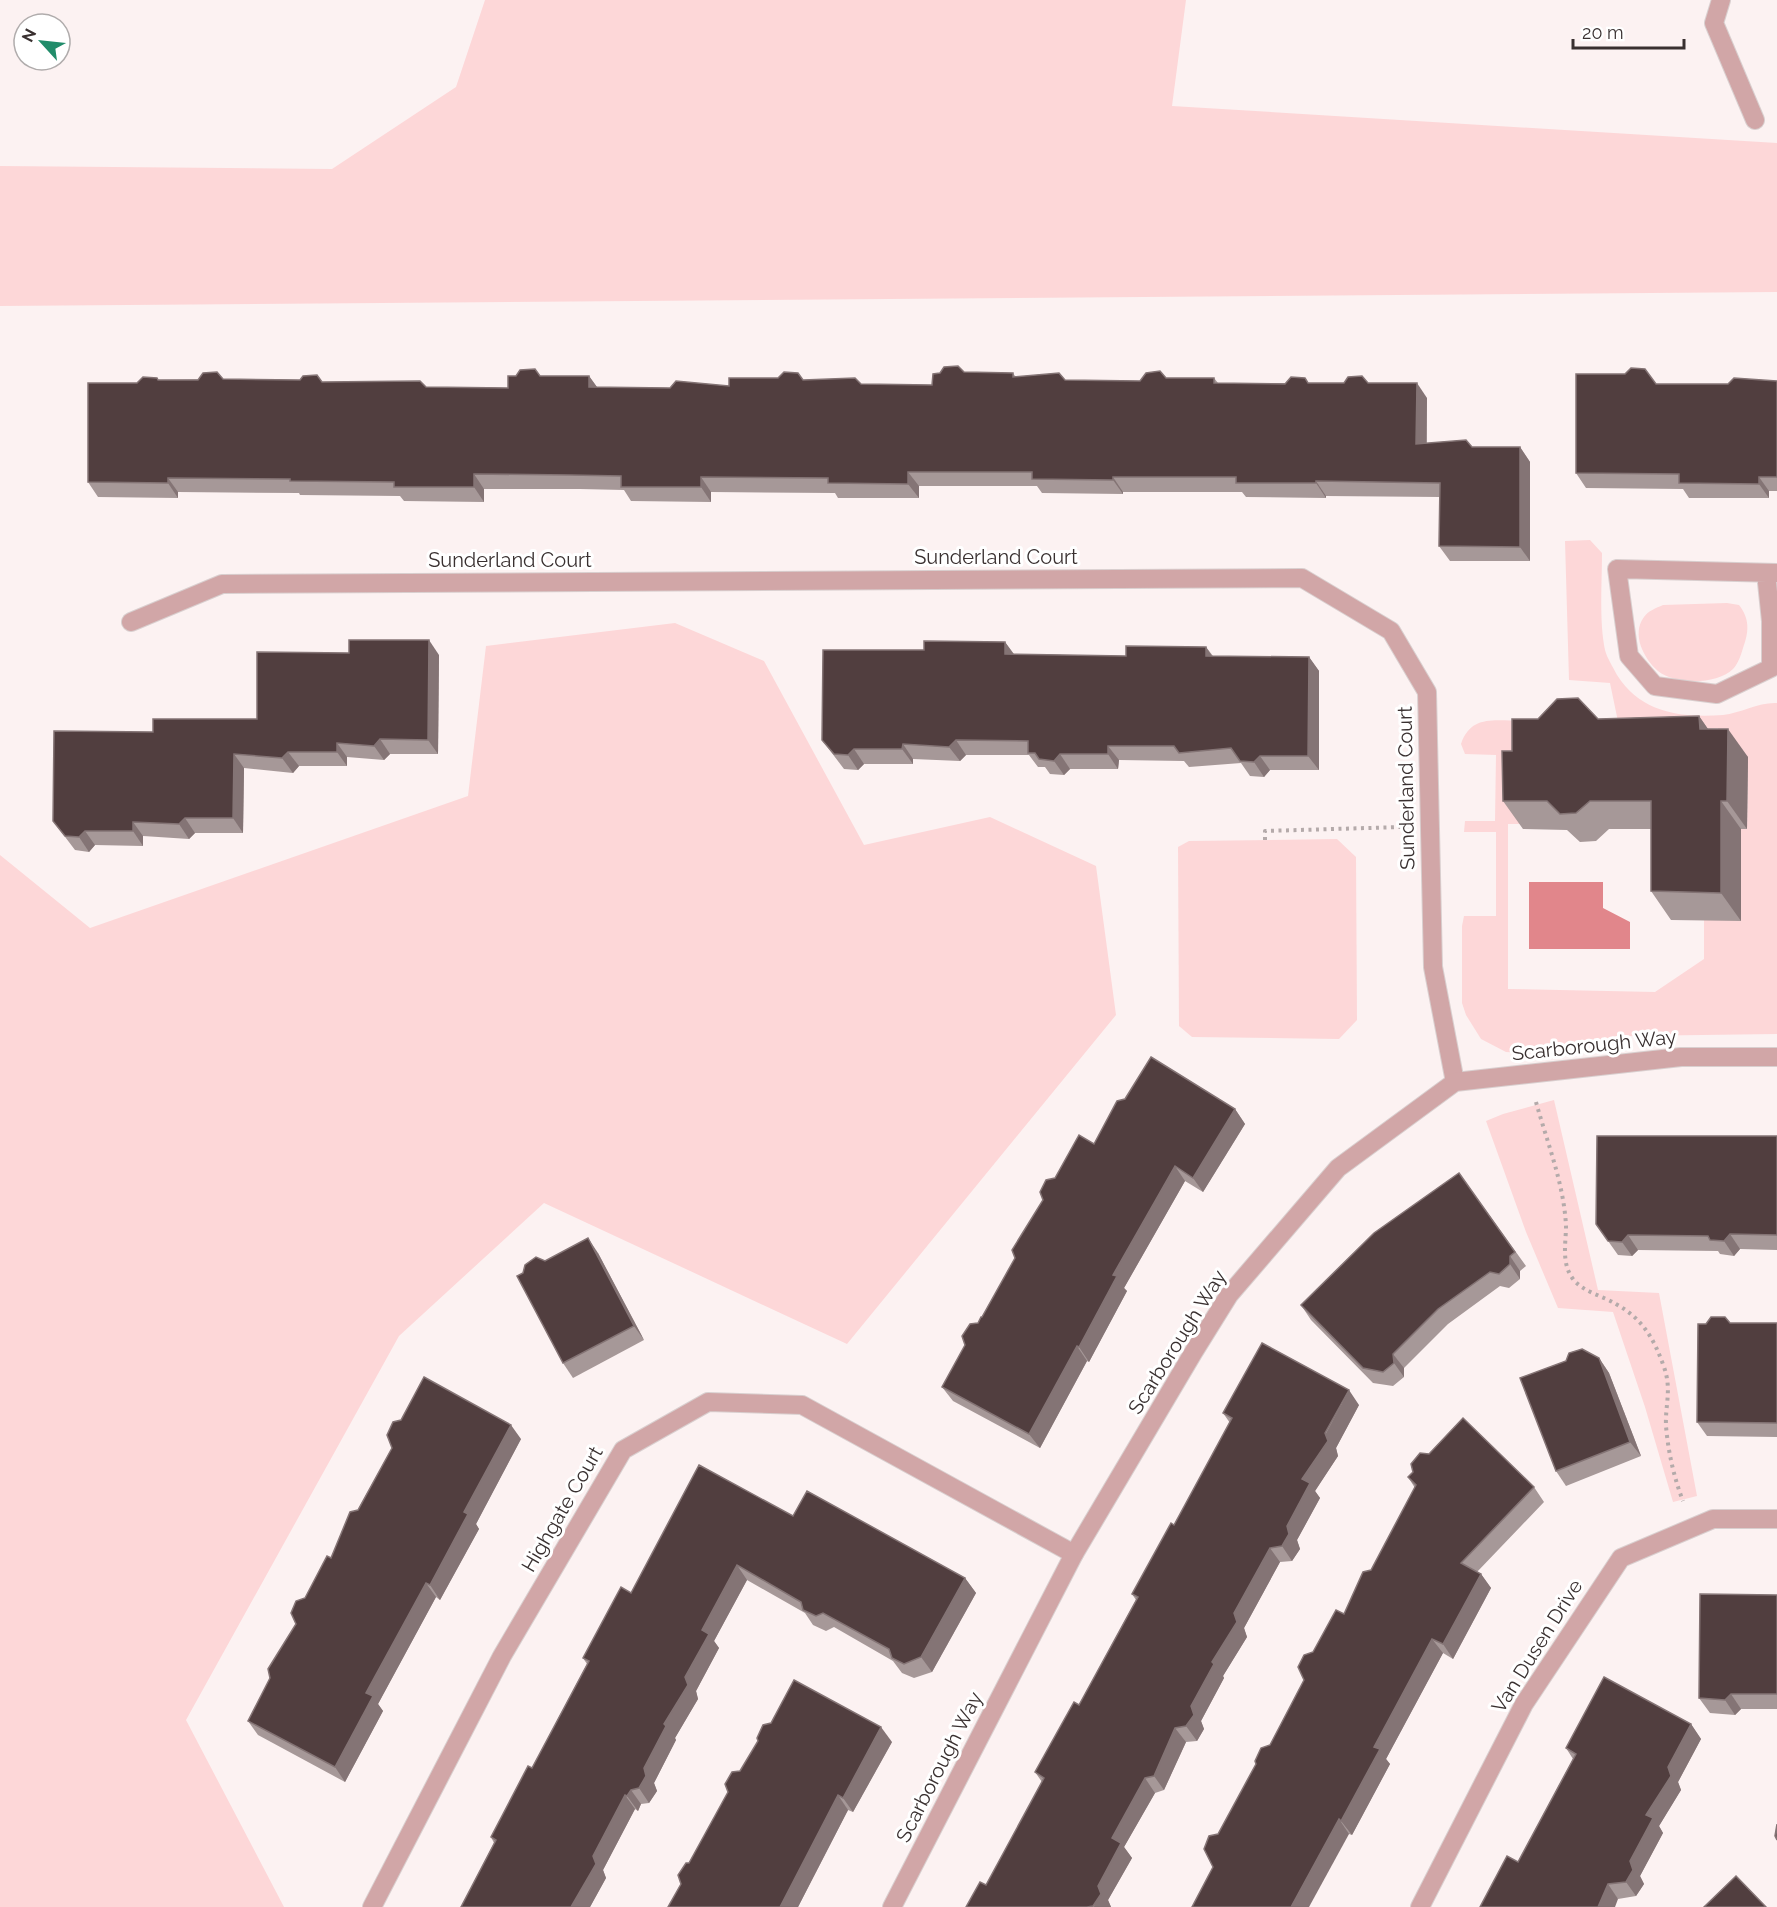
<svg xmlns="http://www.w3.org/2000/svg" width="1777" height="1907" font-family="Raleway,sans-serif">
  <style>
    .green { fill: #fdd7d8 }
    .water { fill: #e1868b }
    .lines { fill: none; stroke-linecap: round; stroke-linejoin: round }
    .minor-casing { stroke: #d9cfcf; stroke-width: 20 }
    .path { stroke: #b4aaaa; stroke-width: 4; stroke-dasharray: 3 4.5; stroke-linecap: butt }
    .minor { stroke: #d1a6a7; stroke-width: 18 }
    .wall { fill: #a69898 }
    .shaded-wall { fill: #847475 }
    .building { fill: #513e3f; stroke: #847475; stroke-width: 1.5 }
    .labels { text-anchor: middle; stroke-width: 6; stroke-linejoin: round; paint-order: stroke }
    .street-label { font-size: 20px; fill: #393030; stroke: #fff }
  </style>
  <rect width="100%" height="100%" fill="#fcf2f2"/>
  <g class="green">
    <polygon points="485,0 1186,0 1172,106 1777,143 1777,292 0,306 0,166 332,169 456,87"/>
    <path d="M1590 540 1602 553C1602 583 1599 621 1605 650 1607 658 1613 667 1617 675 1641 713 1681 718 1723 715 1741 713 1759 702 1777 703V1034L1627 1036 1578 1042 1521 1053 1506 1052 1481 1039 1466 1015 1462 1003V926L1464 916H1496V832H1464L1465 821H1495L1496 755 1465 754 1461 744C1471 714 1496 721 1523 721V824H1508V989L1655 992 1704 959V920H1741V829H1747L1748 758 1719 757 1718 728 1621 736 1610 683 1569 680 1565 541Z"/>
    <path d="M1727 603 1739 605C1750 619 1749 632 1743 648 1741 655 1738 664 1733 669 1716 685 1676 685 1658 671 1644 659 1631 634 1644 617 1648 611 1656 608 1663 605Z"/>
    <polygon points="675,623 764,661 864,845 990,817 1096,866 1116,1015 847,1344 544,1203 399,1336 186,1720 284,1907 0,1907 0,855 90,928 468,796 486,646"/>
    <polygon points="1337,839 1356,857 1357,1020 1339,1039 1192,1037 1179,1026 1178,847 1189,841"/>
    <polygon points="1554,1100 1598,1290 1659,1293 1697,1496 1673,1502 1645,1407 1613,1312 1558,1308 1526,1232 1486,1121 1503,1114"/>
  </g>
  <polygon class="water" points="1529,882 1603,882 1603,908 1630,922 1630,949 1529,949"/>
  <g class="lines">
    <defs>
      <g id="minor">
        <polyline points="1721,0 1714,23 1755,120"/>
        <polyline points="1766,573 1771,621 1771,668 1717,694 1655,686 1629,656 1617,569 1777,573"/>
        <polyline points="131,622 222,584 1302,578 1391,631 1427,692 1433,967 1455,1082"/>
        <polyline points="372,1907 502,1656 623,1450 708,1402 802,1405 1074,1554"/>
        <polyline points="892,1907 1074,1554 1193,1353 1229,1295 1338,1168 1455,1082 1681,1057 1777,1057"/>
        <polyline points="1420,1907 1524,1704 1621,1558 1713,1519 1777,1519"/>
      </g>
    </defs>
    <use href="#minor" class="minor-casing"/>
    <g class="path">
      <polyline points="1265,840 1265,831 1402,827"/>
      <path d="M1536 1102C1547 1142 1564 1184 1566 1226 1566 1243 1561 1263 1573 1279 1583 1292 1603 1296 1616 1304 1643 1319 1654 1339 1664 1367 1672 1390 1665 1405 1666 1426 1668 1451 1674 1478 1683 1501"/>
    </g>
    <use href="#minor" class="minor"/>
  </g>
  <g class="wall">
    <polygon points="964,372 1013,373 1015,376 1065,380 1140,381 1166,378 1214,378 1218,383 1368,383 1427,398 1427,444 1472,447 1520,447 1530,462 1530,561 1450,561 1439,546 1440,497 1326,496 1326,498 1246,497 1242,492 1123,492 1123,494 1042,493 1037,486 919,486 919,498 838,498 835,493 711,492 711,502 631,501 624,490 580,489 484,489 484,502 404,501 400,496 300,495 299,493 178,492 178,498 98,497 88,482 137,383 158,380 223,379 322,382 426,387 508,388 540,376 589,376 597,387 670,388 729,386 803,380 861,384 932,385"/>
    <polygon points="1777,381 1777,491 1769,491 1769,498 1689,498 1683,489 1586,488 1576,473 1656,384 1728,384"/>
    <polygon points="1005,642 1014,654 1126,656 1206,647 1213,656 1309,657 1319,671 1319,770 1270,770 1264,777 1250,776 1241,763 1189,767 1184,761 1119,760 1118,769 1070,769 1064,775 1050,774 1045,767 1038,767 1029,755 966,755 960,761 913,759 913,764 864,764 858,770 844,769 822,740 924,650"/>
    <polygon points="439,655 438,754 390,754 384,760 347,757 347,766 299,766 293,773 244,768 243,833 195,833 189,839 143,836 143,846 95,845 89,852 75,850 53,821 153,732 257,719"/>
    <polygon points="1699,716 1708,729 1748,757 1747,829 1741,829 1741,921 1671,920 1651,891 1651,829 1609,829 1596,841 1580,842 1567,830 1523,829 1503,801 1598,719"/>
    <polygon points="1235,1109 1245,1124 1203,1192 1185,1181 1124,1288 1127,1291 1089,1362 1087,1361 1040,1448 953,1401 942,1387 978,1323 982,1317 1015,1258 1055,1178"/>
    <polygon points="1777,1136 1777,1250 1740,1249 1734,1256 1720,1254 1718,1251 1638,1250 1632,1256 1618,1255 1596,1224"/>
    <polygon points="1459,1173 1526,1266 1520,1271 1520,1279 1509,1288 1500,1286 1448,1324 1404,1368 1404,1377 1393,1386 1373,1383 1311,1320 1301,1305"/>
    <polygon points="598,1253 644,1340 573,1378 563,1363 523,1273 545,1261"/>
    <polygon points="1730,1323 1777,1323 1777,1437 1707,1436 1697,1422"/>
    <polygon points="1599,1358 1609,1373 1641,1456 1566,1486 1556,1471"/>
    <polygon points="1359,1405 1336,1448 1338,1456 1315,1491 1320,1498 1297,1540 1300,1549 1292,1561 1280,1562 1244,1628 1247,1637 1223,1676 1224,1678 1201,1721 1204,1729 1197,1741 1186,1742 1164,1790 1155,1793 1124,1847 1132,1858 1108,1900 1111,1907 966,1907 986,1885 1042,1782 1035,1772 1079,1705 1136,1600 1132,1594 1174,1525 1230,1423 1223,1413"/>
    <polygon points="521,1439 476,1524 479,1529 440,1600 436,1597 378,1704 383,1711 345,1782 258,1735 248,1721 270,1678 296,1624 305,1598 331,1558 392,1448"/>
    <polygon points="1408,1477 1534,1487 1544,1502 1477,1572 1481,1574 1491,1588 1453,1659 1443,1653 1386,1759 1390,1764 1352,1835 1349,1834 1213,1867 1218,1834 1270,1745 1304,1680 1313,1652 1344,1614 1371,1570 1415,1488"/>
    <polygon points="793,1516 965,1578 976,1593 932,1672 914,1678 902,1673 893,1661 834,1627 826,1631 813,1625 805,1613 747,1580 714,1641 719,1648 696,1691 698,1699 675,1738 676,1740 654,1783 657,1791 649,1803 641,1804 638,1811 635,1809 603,1870 606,1878 590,1907 461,1907 494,1843 491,1837 532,1768 587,1664 583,1658 631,1593"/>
    <polygon points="1777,1595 1777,1709 1741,1709 1735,1715 1710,1713 1699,1698"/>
    <polygon points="1691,1724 1701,1739 1678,1782 1681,1790 1659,1826 1663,1833 1640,1876 1644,1884 1636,1896 1618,1899 1518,1862 1573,1759 1566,1748"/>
    <polygon points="892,1742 853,1812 848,1810 798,1907 668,1907 681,1884 689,1863 740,1771"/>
  </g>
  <g class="shaded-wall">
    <polygon points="589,376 599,390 589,387"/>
    <polygon points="1417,383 1427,398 1426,459 1416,444"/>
    <polygon points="1520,447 1530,462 1530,561 1520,547"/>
    <polygon points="908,472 919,486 919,498 908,484"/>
    <polygon points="474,474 484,489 484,502 474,487"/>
    <polygon points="701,477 711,492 711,502 701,487"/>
    <polygon points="1113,477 1123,492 1123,494 1113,480"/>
    <polygon points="1759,477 1769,491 1769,498 1759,484"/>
    <polygon points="168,478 178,492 178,498 168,483"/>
    <polygon points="1316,481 1326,496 1326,498 1316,483"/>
    <polygon points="429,640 439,655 438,754 428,740"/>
    <polygon points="1005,642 1015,656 1005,654"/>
    <polygon points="1206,647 1216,662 1206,656"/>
    <polygon points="1309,657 1319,671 1319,770 1308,756"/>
    <polygon points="1699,716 1719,745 1700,729"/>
    <polygon points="1728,729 1748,757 1747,829 1727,801"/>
    <polygon points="380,739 390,754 384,760 374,746"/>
    <polygon points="956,740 966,755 960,761 949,747"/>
    <polygon points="337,743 347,757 347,766 337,752"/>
    <polygon points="903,744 913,759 913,764 902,749"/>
    <polygon points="1108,746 1119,760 1118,769 1108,754"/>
    <polygon points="854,749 864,764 858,770 848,755"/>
    <polygon points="288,752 299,766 293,773 282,758"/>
    <polygon points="234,754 244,768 243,833 233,818"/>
    <polygon points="1060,754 1070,769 1064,775 1054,761"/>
    <polygon points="1260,756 1270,770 1264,777 1254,762"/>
    <polygon points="1721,801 1741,829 1741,921 1721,893"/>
    <polygon points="185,818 195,833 189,839 179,824"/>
    <polygon points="133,822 143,836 143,846 133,831"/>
    <polygon points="85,831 95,845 89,852 79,837"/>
    <polygon points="1235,1109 1245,1124 1203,1192 1193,1178"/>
    <polygon points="1175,1166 1185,1181 1124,1288 1127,1291 1089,1362 1079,1347 1113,1275"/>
    <polygon points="1730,1234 1740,1249 1734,1256 1724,1241"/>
    <polygon points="1628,1235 1638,1250 1632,1256 1622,1242"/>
    <polygon points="588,1238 598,1253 644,1340 634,1326"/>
    <polygon points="1510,1256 1520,1271 1520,1279 1510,1264"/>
    <polygon points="1077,1346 1087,1361 1040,1448 1029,1434"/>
    <polygon points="1393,1354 1404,1368 1404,1377 1394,1363"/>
    <polygon points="1599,1358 1609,1373 1641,1456 1630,1442"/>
    <polygon points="1349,1390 1359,1405 1336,1448 1338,1456 1315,1491 1320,1498 1297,1540 1300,1549 1292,1561 1282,1546 1287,1526 1302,1479"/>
    <polygon points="511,1425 521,1439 476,1524 479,1529 440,1600 430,1585 464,1512"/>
    <polygon points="1270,1548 1280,1562 1244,1628 1247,1637 1223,1676 1224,1678 1201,1721 1204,1729 1197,1741 1186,1726 1191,1706 1234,1613"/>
    <polygon points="737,1565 747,1580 714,1641 719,1648 696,1691 698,1699 675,1738 676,1740 654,1783 657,1791 649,1803 639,1788 644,1768 685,1677 702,1630"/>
    <polygon points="1481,1574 1491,1588 1453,1659 1443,1644"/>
    <polygon points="965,1578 976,1593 932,1672 921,1657"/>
    <polygon points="426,1583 436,1597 378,1704 383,1711 345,1782 335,1767 366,1693"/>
    <polygon points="1432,1639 1443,1653 1386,1759 1390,1764 1352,1835 1341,1821 1374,1747"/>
    <polygon points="1731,1694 1741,1709 1735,1715 1725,1700"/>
    <polygon points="1691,1724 1701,1739 1678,1782 1681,1790 1659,1826 1663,1833 1640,1876 1644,1884 1636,1896 1626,1882 1630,1861 1646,1815 1668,1767"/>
    <polygon points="881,1727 892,1742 853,1812 843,1798"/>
    <polygon points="1175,1728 1186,1742 1164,1790 1154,1776"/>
    <polygon points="1145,1778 1155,1793 1124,1847 1132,1858 1108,1900 1111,1907 1094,1907 1098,1886 1112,1838"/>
    <polygon points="631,1790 641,1804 638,1811 627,1796"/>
    <polygon points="625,1795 635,1809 603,1870 606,1878 590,1907 571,1907 593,1856"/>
    <polygon points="838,1795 848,1810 798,1907 780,1907"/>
    <polygon points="1339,1819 1349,1834 1309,1907 1291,1907"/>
    <polygon points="1608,1884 1618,1899 1615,1907 1598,1907"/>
  </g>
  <g class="building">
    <polygon points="958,366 964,372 1013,373 1013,377 1059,373 1065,380 1140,381 1146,373 1160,371 1166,378 1214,378 1214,383 1285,384 1291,377 1305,378 1308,383 1344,383 1348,377 1362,376 1368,383 1417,383 1416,444 1466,440 1472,447 1520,447 1520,547 1439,546 1440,483 1316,481 1316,483 1236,483 1236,477 1113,477 1113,480 1032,479 1032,472 908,472 908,484 828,483 828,478 701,477 701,487 621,487 621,476 570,475 474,474 474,487 394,487 394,482 290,481 290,479 168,478 168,483 88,482 88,383 137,383 143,377 157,378 158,380 198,380 203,373 217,372 223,379 300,380 303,376 317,375 322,382 420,381 426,387 508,388 508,376 516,376 520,370 535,369 540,376 589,376 589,387 670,388 676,381 729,386 729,378 778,378 784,372 798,373 803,380 855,378 861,384 932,385 933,374 940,373 944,367"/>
    <polygon points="1631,368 1645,369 1656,384 1728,384 1734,378 1777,381 1777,477 1759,477 1759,484 1679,483 1679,474 1576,473 1576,374 1625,374"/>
    <polygon points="349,640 429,640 428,740 380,739 374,746 337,743 337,752 288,752 282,758 234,754 233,818 185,818 179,824 133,822 133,831 85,831 79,837 65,836 53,821 54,731 153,732 153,719 257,719 257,652 349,653"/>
    <polygon points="924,641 1005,642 1005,654 1126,656 1126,646 1206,647 1206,656 1309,657 1308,756 1260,756 1254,762 1240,761 1231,748 1179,753 1174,746 1108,746 1108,754 1060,754 1054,761 1039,759 1035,753 1028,753 1028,741 956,740 949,747 903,744 902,749 854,749 848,755 834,754 822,740 823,650 924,650"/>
    <polygon points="1578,698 1598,719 1699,716 1700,729 1728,729 1727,801 1721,801 1721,893 1651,891 1651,801 1590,801 1576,813 1560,814 1547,801 1503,801 1502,751 1512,751 1512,719 1538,719 1557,699"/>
    <polygon points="1151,1057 1235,1109 1193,1178 1175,1166 1113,1275 1117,1276 1079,1347 1077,1346 1029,1434 942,1387 965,1345 962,1336 970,1324 978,1323 981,1317 982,1317 1015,1258 1012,1250 1043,1200 1040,1192 1046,1180 1055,1178 1079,1135 1094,1144 1117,1101 1125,1099"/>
    <polygon points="1597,1136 1777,1136 1777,1235 1730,1234 1724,1241 1710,1240 1708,1236 1628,1235 1622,1242 1608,1241 1596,1224"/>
    <polygon points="1459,1173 1515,1252 1510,1256 1510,1264 1499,1274 1490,1272 1438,1309 1393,1354 1394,1363 1383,1372 1363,1368 1301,1305 1374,1233"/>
    <polygon points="588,1238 634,1326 563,1363 517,1276 523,1273 525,1265 536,1257 545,1261"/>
    <polygon points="1711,1317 1725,1317 1730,1323 1777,1323 1777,1423 1697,1422 1698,1324 1706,1324"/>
    <polygon points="1262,1343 1349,1390 1325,1433 1328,1441 1302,1479 1310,1483 1287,1526 1289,1534 1282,1546 1270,1548 1234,1613 1237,1622 1212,1662 1214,1664 1191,1706 1194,1715 1186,1726 1175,1728 1154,1776 1145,1778 1112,1838 1121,1843 1098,1886 1101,1894 1093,1906 1087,1907 966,1907 980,1882 986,1885 1044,1778 1035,1772 1074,1702 1079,1705 1138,1597 1132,1594 1171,1523 1174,1525 1232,1418 1223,1413"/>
    <polygon points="1582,1349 1599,1358 1630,1442 1556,1471 1520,1378 1566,1361 1569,1353"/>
    <polygon points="424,1377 511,1425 464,1512 468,1514 430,1585 426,1583 366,1693 373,1696 335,1767 248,1721 270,1678 268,1669 296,1624 291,1613 296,1601 305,1598 327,1556 331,1558 350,1512 358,1510 392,1448 387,1435 393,1422 401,1420"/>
    <polygon points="1463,1418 1534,1487 1461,1563 1481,1574 1443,1644 1432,1639 1374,1747 1380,1749 1341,1821 1339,1819 1291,1907 1192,1907 1213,1867 1204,1849 1209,1836 1218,1834 1256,1764 1255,1761 1261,1748 1270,1745 1304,1680 1298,1667 1304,1655 1313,1652 1336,1610 1344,1614 1363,1572 1371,1570 1416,1485 1408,1477 1413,1472 1411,1464 1420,1453 1429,1454"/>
    <polygon points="699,1465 793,1516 807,1491 965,1578 921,1657 904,1664 892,1658 889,1649 823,1613 816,1616 803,1610 801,1602 737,1565 702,1630 709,1634 685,1677 688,1685 664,1724 666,1726 644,1768 646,1776 639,1788 631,1790 627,1796 625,1795 593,1856 596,1864 571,1907 461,1907 496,1840 491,1837 528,1766 532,1768 589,1661 583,1658 621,1587 631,1593"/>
    <polygon points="1700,1594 1777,1595 1777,1694 1731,1694 1725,1700 1699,1698"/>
    <polygon points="1604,1677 1691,1724 1668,1767 1671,1776 1646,1815 1653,1818 1630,1861 1633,1870 1626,1882 1608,1884 1598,1907 1480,1907 1507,1856 1518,1862 1576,1754 1566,1748"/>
    <polygon points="794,1680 881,1727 843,1798 838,1795 780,1907 668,1907 681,1884 678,1875 686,1863 689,1863 728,1792 725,1784 732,1772 740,1771 758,1741 757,1738 763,1725 771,1723"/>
    <polygon points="1777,1824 1777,1840 1775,1836"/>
    <polygon points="1736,1876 1766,1907 1704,1907"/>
  </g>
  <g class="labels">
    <g class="street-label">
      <text x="996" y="564">Sunderland Court</text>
      <text x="510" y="567">Sunderland Court</text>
      <text transform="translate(1406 788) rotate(-91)" y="7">Sunderland Court</text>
      <text transform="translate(1594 1045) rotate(-6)" y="7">Scarborough Way</text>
      <text transform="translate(1177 1342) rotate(-58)" y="7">Scarborough Way</text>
      <text transform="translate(562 1509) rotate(-60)" y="7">Highgate Court</text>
      <text transform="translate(1537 1646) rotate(-58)" y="7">Van Dusen Drive</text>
      <text transform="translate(939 1767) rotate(-63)" y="7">Scarborough Way</text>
    </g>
  </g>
  <g transform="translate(42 42) rotate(297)"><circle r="28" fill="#ffffff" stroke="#b0acac" stroke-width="1.5"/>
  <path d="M0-4.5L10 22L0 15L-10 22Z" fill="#218c6a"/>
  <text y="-9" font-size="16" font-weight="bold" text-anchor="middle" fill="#393030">N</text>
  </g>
  <path d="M1573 39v9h111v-9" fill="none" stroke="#393030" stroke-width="3"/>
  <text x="1582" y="39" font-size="18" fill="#393030" stroke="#ffffff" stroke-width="4.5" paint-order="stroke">20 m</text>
</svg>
